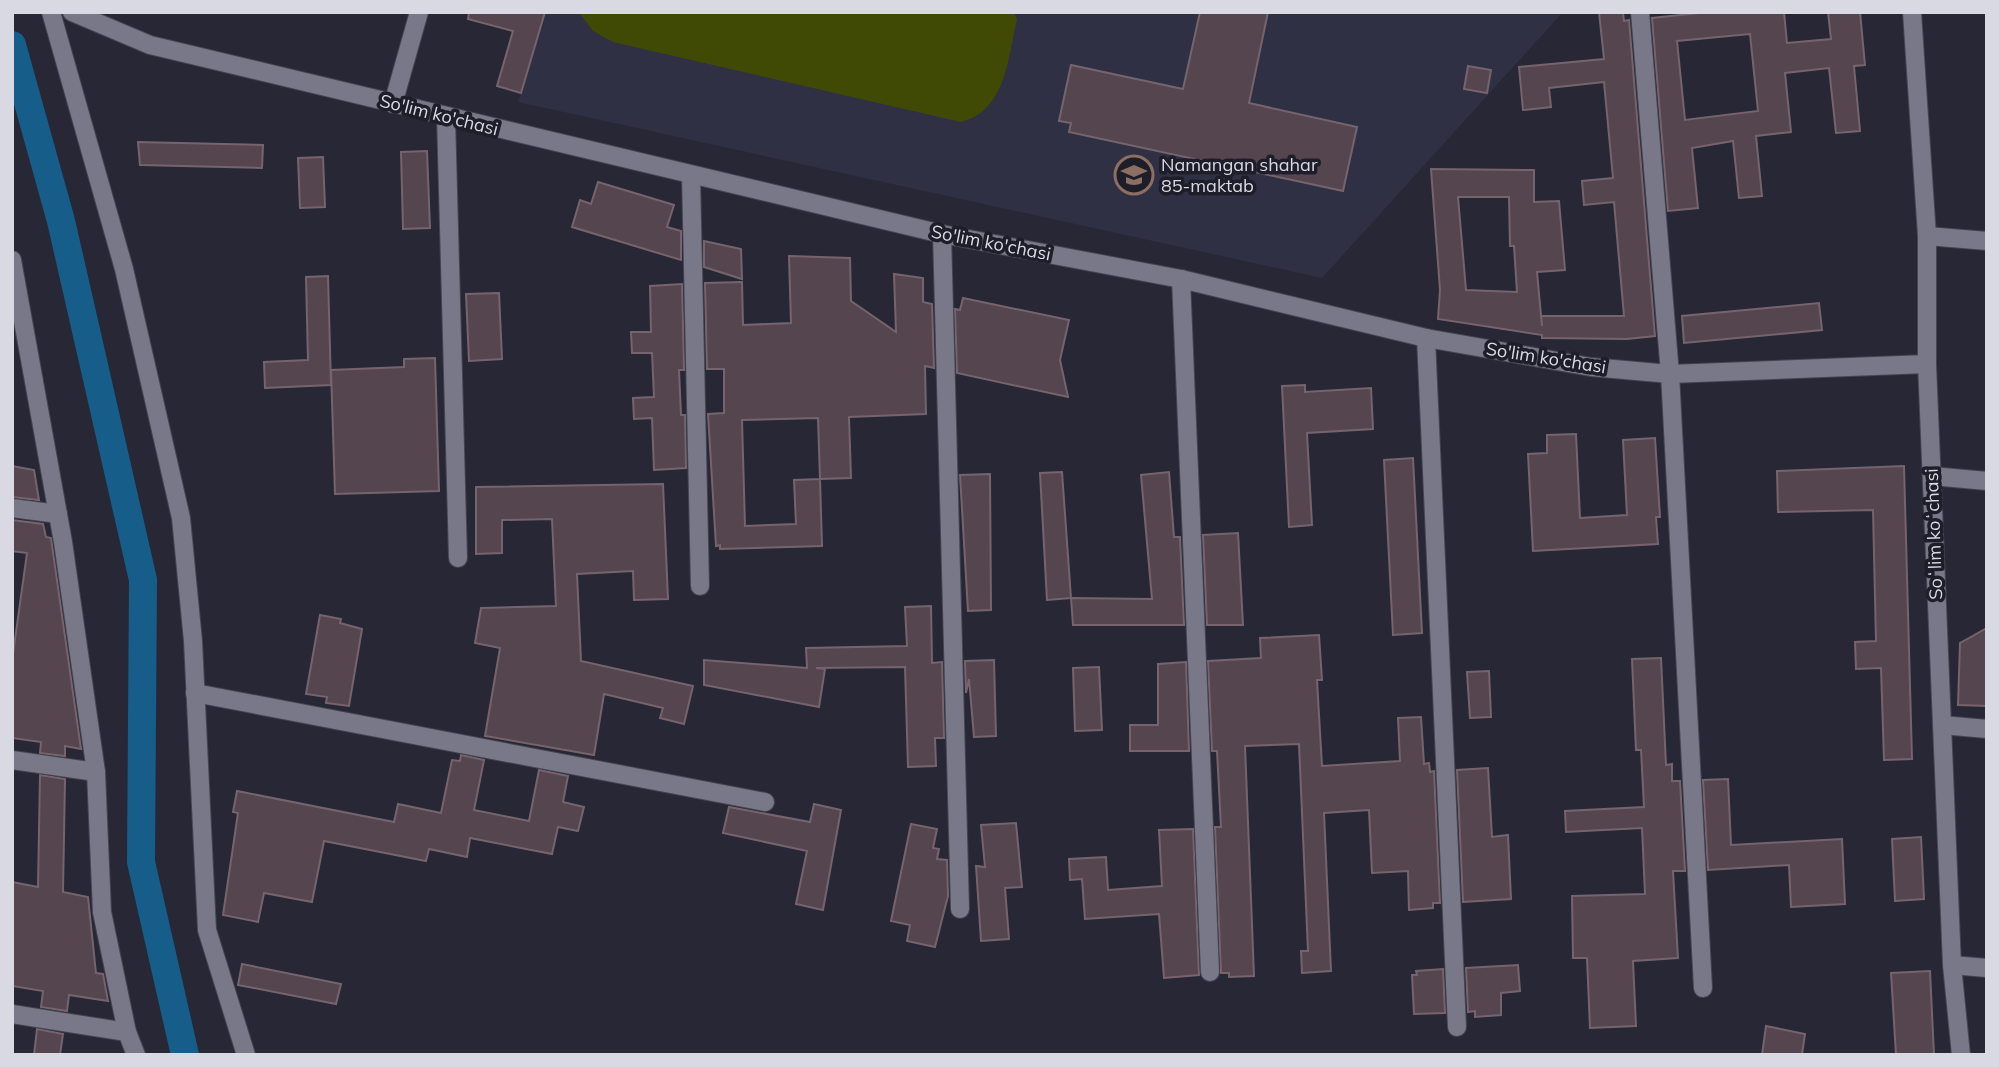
<svg xmlns="http://www.w3.org/2000/svg" width="1999" height="1067" font-family="Mulish,sans-serif">
  <style>
    .built { fill: #303044 }
    .green { fill: #414a04 }
    .lines { fill: none; stroke-linecap: round; stroke-linejoin: round }
    .canal { stroke: #165d89; stroke-width: 28 }
    .building { fill: #55454e; stroke: #75646d; stroke-width: 2; fill-rule: evenodd }
    .minor-casing { stroke: #454450; stroke-width: 20 }
    .minor { stroke: #787889; stroke-width: 18 }
    .labels { text-anchor: middle; stroke-width: 7; stroke-linejoin: round; paint-order: stroke }
    .street-label { font-size: 18px; fill: #d9d9e3; stroke: #1e1e2b }
    .poi-label { font-size: 18px; fill: #d9d9e3; stroke: #1e1e2b; text-anchor: start }
  </style>
  <rect width="100%" height="100%" fill="#282735"/>
  <polygon class="built" points="545,12 1563,12 1322,278 518,102"/>
  <path class="green" d="M579 12H1014L1017 19C1008 57 1006 111 961 122L613 42 593 31Z"/>
  <g class="lines">
    <polyline class="canal" points="12,45 61,221 143,580 141,862 185,1055"/>
  </g>
  <g class="building">
    <polygon points="469,12 545,12 521,93 497,86 513,31 468,19"/>
    <polygon points="1200,12 1268,12 1249,103 1357,127 1343,191 1069,132 1071,123 1059,121 1071,65 1183,89"/>
    <path d="M1599 12H1623L1624 21 1629 20 1655 336 1627 339 1542 338V335L1438 319 1440 290 1431 169 1534 170V202L1559 201 1565 270 1537 272 1542 326 1541 316H1624L1614 202 1584 205 1582 181 1613 178 1604 82 1549 88 1551 107 1523 110 1519 67 1604 59ZM1458 197H1509L1510 246H1514L1517 292 1466 290Z"/>
    <path d="M1709 12H1784L1787 43 1831 39 1828 12H1860L1865 65 1854 66 1860 131 1836 133 1829 68 1785 73 1791 132 1756 136 1762 196 1739 198 1733 141 1692 148 1698 208 1668 211 1652 18ZM1750 34 1758 111 1685 120 1677 41Z"/>
    <polygon points="1468,66 1491,70 1487,93 1464,89"/>
    <polygon points="138,142 263,145 262,168 140,165"/>
    <polygon points="427,151 430,228 403,229 401,152"/>
    <polygon points="323,157 325,207 300,208 298,158"/>
    <polygon points="598,182 674,205 667,227 681,231 681,260 572,227 580,200 591,204"/>
    <polygon points="704,241 741,249 742,279 704,267"/>
    <path d="M789 256 850 258 851 301 896 332 894 274 923 278V302L932 304 934 368 925 366 926 414 849 417 851 478 820 479 822 546 720 549V545L716 546 708 414 724 413V369H707L705 283 742 282 743 325 791 323ZM818 418 820 479 794 480 796 524 745 526 742 420Z"/>
    <polygon points="328,276 331,385 265,388 264,362 308,360 306,277"/>
    <polygon points="682,284 684,370 679,370 681,415 685,415 686,468 654,470 652,418 634,419 633,398 654,397 652,353 632,353 631,332 651,332 650,286"/>
    <polygon points="499,293 502,359 469,361 466,294"/>
    <polygon points="963,298 1069,320 1060,360 1068,397 957,373 955,309 960,310"/>
    <polygon points="1819,303 1822,330 1684,343 1682,316"/>
    <polygon points="435,358 439,491 335,494 331,370 404,367 404,359"/>
    <polygon points="1305,385 1305,392 1371,388 1373,429 1307,433 1312,525 1289,527 1282,386"/>
    <polygon points="1576,434 1580,518 1627,515 1623,440 1655,438 1660,517 1656,517 1658,544 1533,551 1528,454 1547,453 1547,435"/>
    <polygon points="1413,458 1422,633 1393,635 1384,460"/>
    <polygon points="12,466 34,470 39,500 12,497"/>
    <polygon points="1904,466 1912,759 1884,760 1881,668 1856,669 1855,642 1876,641 1873,510 1778,512 1777,471"/>
    <polygon points="1062,472 1071,598 1047,600 1040,473"/>
    <polygon points="1169,472 1174,537 1180,537 1184,625 1073,625 1071,598 1152,599 1141,475"/>
    <polygon points="990,474 991,610 968,611 960,475"/>
    <polygon points="663,484 668,599 634,600 633,571 577,574 581,661 693,686 684,724 660,718 663,708 604,694 594,755 485,736 500,648 475,643 481,608 556,606 552,519 502,520 502,553 476,554 476,487"/>
    <polygon points="12,520 43,524 46,537 51,538 81,749 65,746 65,756 40,753 41,742 12,738 12,661 27,553 12,551"/>
    <polygon points="1238,533 1243,625 1207,625 1203,535"/>
    <polygon points="931,606 932,663 942,662 944,738 935,738 936,766 908,767 905,667 816,668 825,669 819,707 704,685 704,660 807,668 806,648 907,646 905,607"/>
    <polygon points="320,615 341,619 340,623 362,629 349,706 326,703 327,697 306,694"/>
    <polygon points="1987,628 1987,706 1958,705 1960,643"/>
    <polygon points="1319,635 1322,680 1317,680 1322,766 1400,761 1398,718 1421,717 1424,764 1429,763 1430,772 1434,771 1440,903 1433,903 1433,908 1409,910 1408,871 1372,873 1369,810 1324,813 1331,971 1302,973 1301,951 1308,951 1299,744 1245,746 1254,976 1229,977 1229,973 1221,973 1215,827 1221,827 1217,751 1212,751 1208,661 1261,658 1260,638"/>
    <polygon points="1661,658 1666,765 1672,764 1672,781 1680,781 1685,871 1673,871 1678,958 1633,961 1636,1026 1590,1028 1587,958 1573,958 1572,896 1645,894 1642,828 1566,832 1565,811 1644,807 1641,750 1636,750 1632,659"/>
    <polygon points="994,660 996,736 974,737 969,679 966,693 965,661"/>
    <polygon points="1186,662 1189,751 1130,751 1130,725 1158,725 1158,664"/>
    <polygon points="1099,667 1102,730 1075,731 1073,668"/>
    <polygon points="1489,671 1491,717 1470,718 1467,672"/>
    <polygon points="461,755 484,760 474,810 529,821 539,770 568,776 563,802 584,807 578,831 558,827 552,854 470,838 467,857 429,849 426,861 324,841 312,902 264,893 258,922 223,915 238,813 233,812 237,791 394,822 398,804 441,813 452,760 460,761"/>
    <polygon points="1488,768 1492,837 1508,835 1511,899 1463,902 1457,770"/>
    <polygon points="40,775 65,779 63,892 88,897 96,973 103,974 108,1001 69,995 67,1011 41,1007 43,991 12,986 12,882 38,887"/>
    <polygon points="1728,779 1731,845 1842,839 1845,904 1791,907 1789,865 1708,870 1703,780"/>
    <polygon points="814,804 841,810 823,910 796,904 807,851 723,833 729,807 810,822"/>
    <polygon points="1016,823 1022,887 1005,888 1009,939 981,941 976,866 985,867 981,825"/>
    <polygon points="911,824 937,829 933,848 939,849 937,859 947,860 948,896 935,947 907,941 910,925 891,921"/>
    <polygon points="1193,829 1199,975 1164,978 1159,914 1085,919 1082,879 1070,880 1069,859 1106,857 1108,890 1162,886 1159,830"/>
    <polygon points="1921,837 1924,899 1895,901 1892,839"/>
    <polygon points="242,964 341,984 336,1004 238,985"/>
    <polygon points="1518,965 1520,991 1501,993 1501,1015 1475,1017 1475,1011 1468,1012 1466,968"/>
    <polygon points="1443,969 1445,1013 1414,1014 1412,975 1417,975 1416,971"/>
    <polygon points="1930,971 1934,1055 1896,1055 1891,973"/>
    <polygon points="1766,1026 1805,1034 1802,1055 1762,1055"/>
    <polygon points="37,1029 63,1034 60,1055 34,1055"/>
  </g>
  <g class="lines">
    <defs>
      <g id="minor">
        <polyline points="51,12 124,269 181,518 193,641 207,930 246,1055"/>
        <polyline points="72,12 150,45 942,234 1181,279 1426,338 1591,367 1670,374 1927,364"/>
        <polyline points="1640,12 1670,374 1703,988"/>
        <polyline points="1912,12 1927,236 1927,364 1952,965 1961,1055"/>
        <polyline points="393,104 419,12"/>
        <polyline points="446,117 458,558"/>
        <polyline points="691,176 700,586"/>
        <polyline points="942,234 960,909"/>
        <polyline points="1927,236 1987,241"/>
        <polyline points="12,260 63,542 96,772 102,912 127,1032 136,1055"/>
        <polyline points="1181,279 1210,972"/>
        <polyline points="1426,338 1457,1027"/>
        <polyline points="1932,476 1987,481"/>
        <polyline points="12,508 58,514"/>
        <polyline points="195,693 765,802"/>
        <polyline points="1942,725 1987,729"/>
        <polyline points="12,760 96,772"/>
        <polyline points="1952,965 1987,968"/>
        <polyline points="12,1014 127,1032"/>
      </g>
    </defs>
    <use href="#minor" class="minor-casing"/>
    <use href="#minor" class="minor"/>
  </g>
  <defs>
    <symbol id="school-ring" viewBox="-11 -11 22 22"><circle r="9.5" fill="#1e1e2b" stroke="#8d6e63" stroke-width="1.5"/><path d="M0-5L7-2L0 1L-7-2ZM-4 1L0 2.5L4 1V4Q0 6-4 4Z" fill="#8d6e63"/></symbol>
  </defs>
  <g fill-rule="evenodd">
    <use href="#school-ring" x="1112" y="153" width="44" height="44"/>
  </g>
  <g class="labels">
    <g class="street-label">
      <text transform="translate(439 115) rotate(14)" y="6">So'lim ko'chasi</text>
      <text transform="translate(991 243) rotate(11)" y="6">So'lim ko'chasi</text>
      <text transform="translate(1546 358) rotate(9)" y="6">So'lim ko'chasi</text>
      <text transform="translate(1934 534) rotate(-92)" y="6">Soʻlim koʻchasi</text>
    </g>
    <g class="poi-label">
      <text x="1161" y="171">Namangan shahar<tspan x="1161" dy="21">85-maktab</tspan></text>
    </g>
  </g>
  <rect width="1999" height="1067" fill="none" stroke="#d9d9e3" stroke-width="28"/>
</svg>
